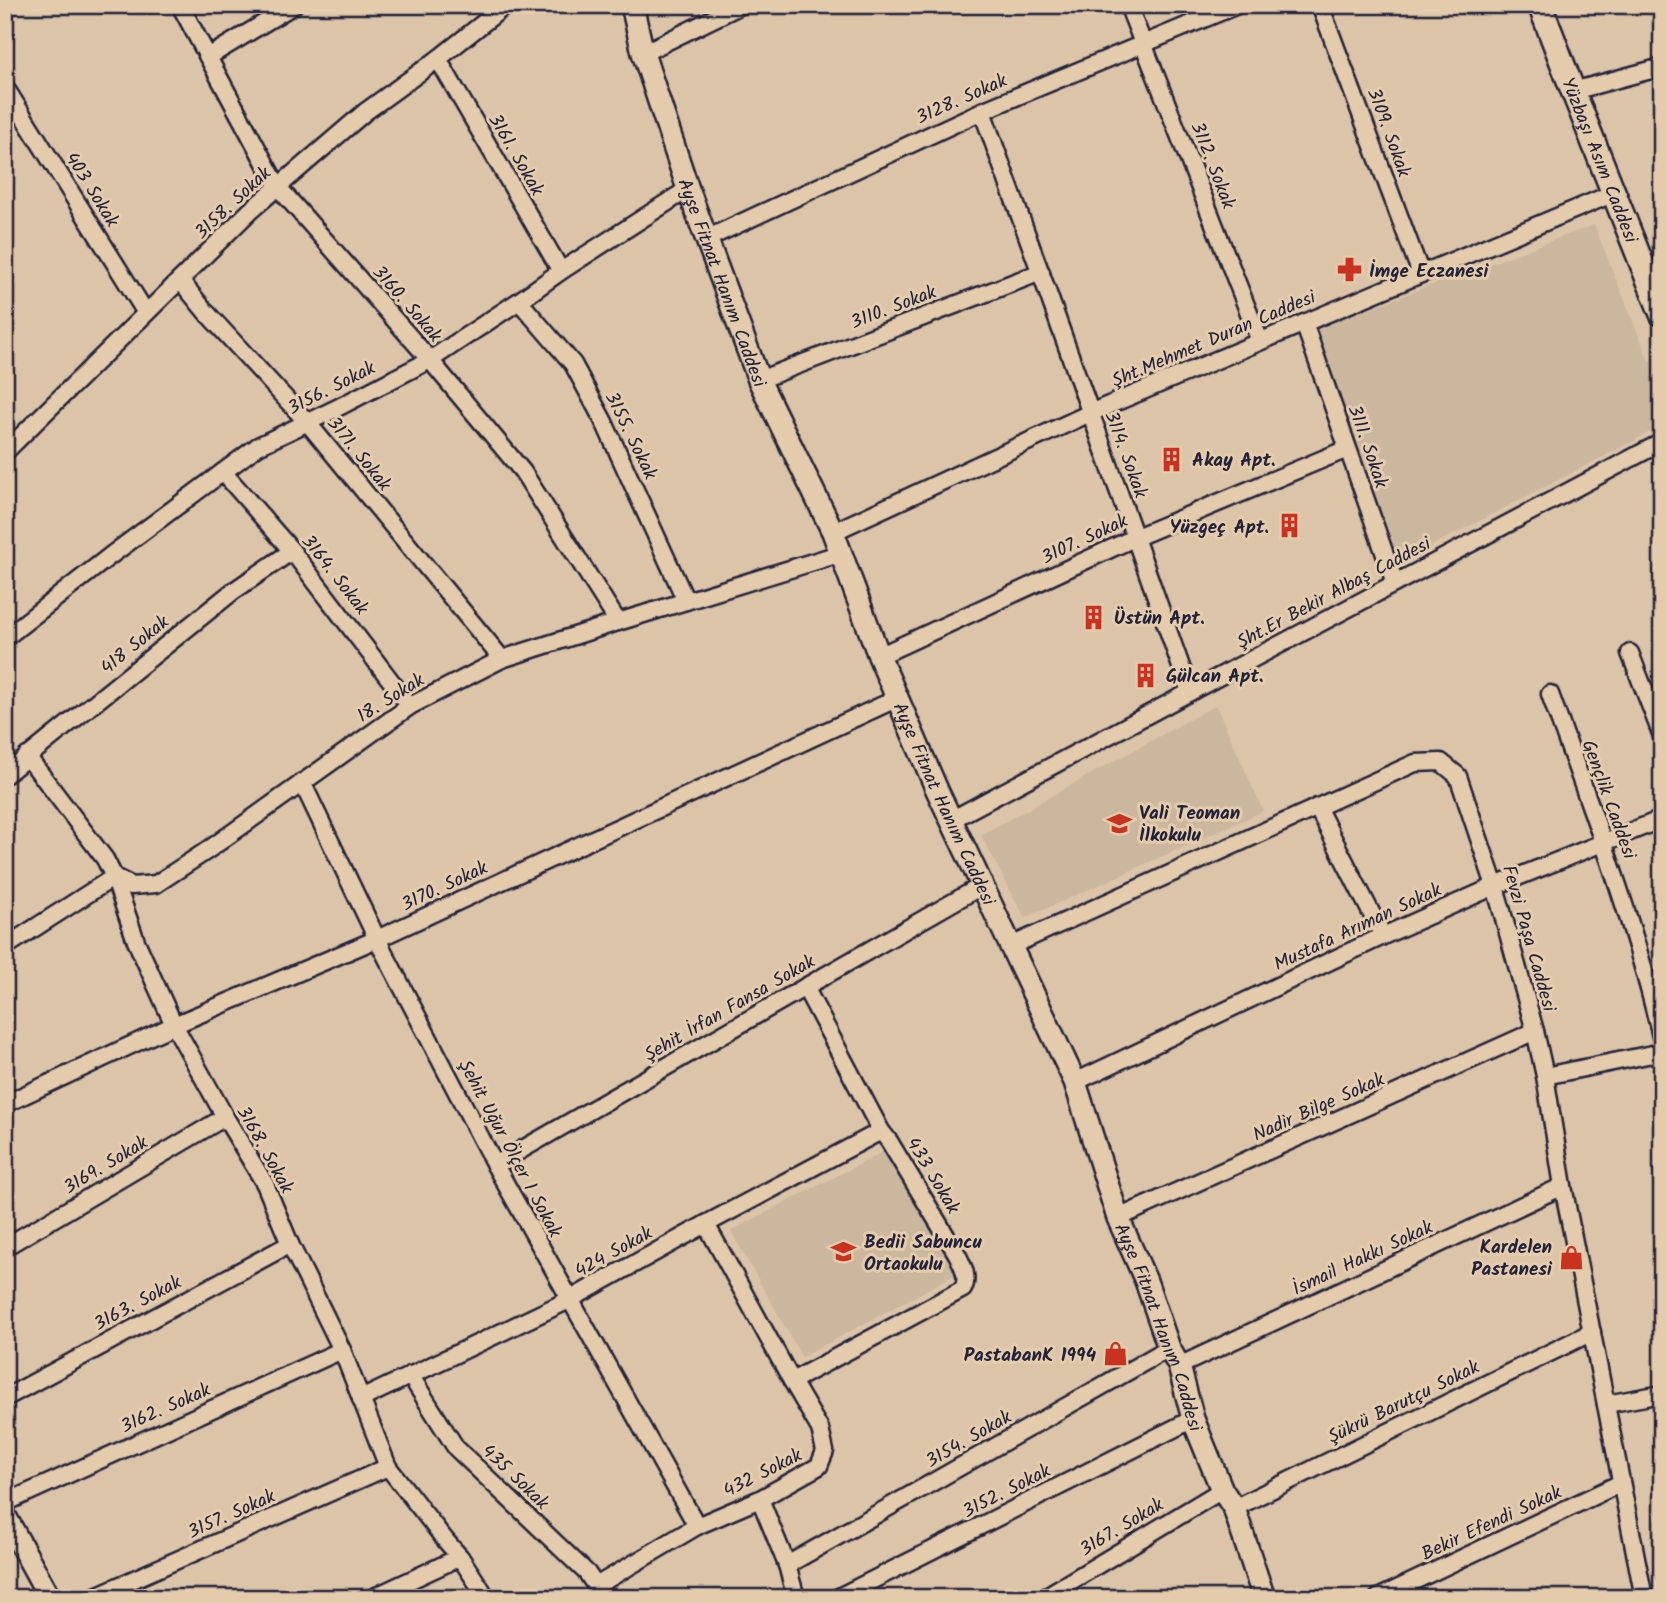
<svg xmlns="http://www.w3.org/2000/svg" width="1667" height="1603" font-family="Kalam,sans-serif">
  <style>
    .built { fill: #cbb69e }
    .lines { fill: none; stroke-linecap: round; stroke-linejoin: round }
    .minor-casing { stroke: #22223b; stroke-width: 21 }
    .tertiary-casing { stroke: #22223b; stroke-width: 26 }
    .secondary-casing { stroke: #22223b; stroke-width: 28 }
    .minor { stroke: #e3cbac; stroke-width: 16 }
    .tertiary { stroke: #e3cbac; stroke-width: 21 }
    .secondary { stroke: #e3cbac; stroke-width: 23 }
    .labels { text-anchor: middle; stroke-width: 6; stroke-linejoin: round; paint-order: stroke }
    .street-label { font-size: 19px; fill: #22223b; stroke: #e3cbac }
    .poi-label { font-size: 19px; font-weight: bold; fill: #22223b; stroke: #e3cbac; text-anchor: start }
  </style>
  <rect width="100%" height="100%" fill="#dbc4a7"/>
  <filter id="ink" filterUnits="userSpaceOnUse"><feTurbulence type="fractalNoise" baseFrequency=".0143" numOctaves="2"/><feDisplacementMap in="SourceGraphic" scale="14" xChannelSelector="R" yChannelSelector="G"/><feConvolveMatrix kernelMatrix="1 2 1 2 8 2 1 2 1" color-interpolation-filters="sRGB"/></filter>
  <g filter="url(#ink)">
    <g class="built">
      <polygon points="1594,225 1662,393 1662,426 1394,565 1316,328"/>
      <polygon points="1216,705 1263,811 1025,918 981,835"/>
      <polygon points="891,1148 956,1274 802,1357 731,1231"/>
    </g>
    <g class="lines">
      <defs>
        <g id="minor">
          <polyline points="180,5 278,187 430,360 523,472 618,622"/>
          <polyline points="1128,5 1260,341"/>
          <polyline points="1320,5 1421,274"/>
          <polyline points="643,53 741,5"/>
          <polyline points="208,57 294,5"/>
          <polyline points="438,59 561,271"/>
          <polyline points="5,87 146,313"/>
          <polyline points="1573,91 1662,67"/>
          <path d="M982 111C1053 304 1120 498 1190 692"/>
          <polyline points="706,239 982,111 1237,5"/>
          <polyline points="180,280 206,312 307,422 502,659"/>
          <polyline points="519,301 573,364 604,422 686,601"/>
          <polyline points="1304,323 1395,583"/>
          <polyline points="759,380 1041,272"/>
          <polyline points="5,452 251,210 365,112 438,59 506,5"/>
          <polyline points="223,472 292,551 410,706"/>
          <polyline points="833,532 1090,413 1614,193"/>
          <polyline points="5,638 110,556 258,446 333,410 430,360 519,301 561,271 688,189"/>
          <polyline points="1630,653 1662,736"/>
          <polyline points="879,656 1134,538 1347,449"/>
          <path d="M1550 694C1591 808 1635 922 1662 1041"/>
          <polyline points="27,756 105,859 114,877 136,941 174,1025 225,1117 265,1184 290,1244 342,1350 388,1467 446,1541 460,1557 487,1598"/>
          <polyline points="5,775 232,592 292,551"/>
          <polyline points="302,782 377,939 495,1165 697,1526"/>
          <polyline points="1317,807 1383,936"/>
          <polyline points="951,820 1190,692 1662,442"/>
          <polyline points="1011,946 1415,763 1441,762 1458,776 1495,886 1535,1031 1545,1076 1563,1186 1644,1598"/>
          <polyline points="5,947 114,877 132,886 156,884 208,850 410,706 502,659 618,622 842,553"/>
          <polyline points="1545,1076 1662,1052"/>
          <polyline points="1075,1082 1383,936 1495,886 1662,819"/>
          <polyline points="5,1104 174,1025 377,939 898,698"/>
          <polyline points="495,1165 983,885"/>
          <polyline points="1118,1218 1535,1031"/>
          <polyline points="5,1247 225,1117"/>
          <polyline points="1179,1366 1563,1186"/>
          <polyline points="410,1375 456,1448 587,1573 604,1598"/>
          <path d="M792 1381 963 1289C969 1277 963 1266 957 1254L889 1141 881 1131 805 987"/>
          <polyline points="5,1398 290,1244"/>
          <polyline points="361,1399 569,1300 706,1224 881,1131"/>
          <polyline points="1606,1404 1662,1394"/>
          <polyline points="760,1499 787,1565 796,1598"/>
          <polyline points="5,1503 342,1350"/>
          <polyline points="1234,1508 1592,1332"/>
          <polyline points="787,1565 1169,1348"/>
          <polyline points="596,1586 697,1526 760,1499 819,1466 825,1451 820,1429 792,1381 706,1224"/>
          <polyline points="91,1598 388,1467"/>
          <polyline points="372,1598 460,1557"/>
          <polyline points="837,1598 1193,1419"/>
          <polyline points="1043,1598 1222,1490"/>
          <polyline points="1378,1598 1621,1483"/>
        </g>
        <g id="tertiary">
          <path id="s1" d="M632 5 643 53 688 189 759 380 833 532 879 656 937 790 1075 1082 1118 1218 1146 1281 1169 1348 1179 1366 1193 1419 1222 1490 1234 1508 1264 1598"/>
          <polyline points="5,1516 50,1598"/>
        </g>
        <g id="secondary">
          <path id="s2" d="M1540 5 1573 91 1662 314"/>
        </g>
      </defs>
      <use href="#minor" class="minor-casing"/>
      <use href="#tertiary" class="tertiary-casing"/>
      <use href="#secondary" class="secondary-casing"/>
      <use href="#minor" class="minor"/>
      <use href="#tertiary" class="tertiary"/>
      <use href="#secondary" class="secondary"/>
    </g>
  </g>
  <defs>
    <symbol id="pharmacy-bare" viewBox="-9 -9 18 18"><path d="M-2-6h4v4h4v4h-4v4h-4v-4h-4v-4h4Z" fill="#c8321e" stroke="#e3cbac" stroke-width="2.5" paint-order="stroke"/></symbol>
    <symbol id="building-bare" viewBox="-9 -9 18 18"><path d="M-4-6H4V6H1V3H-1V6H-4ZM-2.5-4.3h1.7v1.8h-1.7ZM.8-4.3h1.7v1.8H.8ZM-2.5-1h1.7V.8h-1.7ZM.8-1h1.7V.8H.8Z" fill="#c8321e" stroke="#e3cbac" stroke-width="2.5" paint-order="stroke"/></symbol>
    <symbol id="school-bare" viewBox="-9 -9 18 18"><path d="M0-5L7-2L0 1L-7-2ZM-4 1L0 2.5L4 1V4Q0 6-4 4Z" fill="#c8321e" stroke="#e3cbac" stroke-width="2.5" paint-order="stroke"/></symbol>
    <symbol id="shop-bare" viewBox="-9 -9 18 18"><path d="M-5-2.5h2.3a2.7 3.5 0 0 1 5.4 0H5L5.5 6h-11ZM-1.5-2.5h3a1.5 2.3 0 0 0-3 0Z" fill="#c8321e" stroke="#e3cbac" stroke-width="2.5" paint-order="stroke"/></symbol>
  </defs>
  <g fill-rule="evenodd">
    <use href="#pharmacy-bare" x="1332" y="252" width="35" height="35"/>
    <use href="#building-bare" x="1154" y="442" width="35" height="35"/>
    <use href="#building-bare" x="1272" y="508" width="35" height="35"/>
    <use href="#building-bare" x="1076" y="600" width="35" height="35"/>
    <use href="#building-bare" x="1128" y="658" width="35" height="35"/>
    <use href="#school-bare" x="1102" y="806" width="35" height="35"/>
    <use href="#school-bare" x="826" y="1234" width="35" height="35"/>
    <use href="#shop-bare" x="1554" y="1240" width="35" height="35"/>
    <use href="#shop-bare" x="1098" y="1336" width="35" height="35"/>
  </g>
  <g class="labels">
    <g class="street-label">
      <text transform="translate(961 98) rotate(-24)" y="7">3128. Sokak</text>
      <text transform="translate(1390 132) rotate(70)" y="7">3109. Sokak</text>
      <text transform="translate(517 154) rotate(60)" y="7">3161. Sokak</text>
      <text dy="7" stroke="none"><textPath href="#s2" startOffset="166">Yüzbaşı Asım Caddesi</textPath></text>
      <text transform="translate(1214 165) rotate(69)" y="7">3112. Sokak</text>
      <text transform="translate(93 189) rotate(58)" y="7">403 Sokak</text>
      <text transform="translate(232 202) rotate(-43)" y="7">3158. Sokak</text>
      <text dy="7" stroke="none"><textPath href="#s1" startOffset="292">Ayşe Fitnat Hanım Caddesi</textPath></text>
      <text transform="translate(408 303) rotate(49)" y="7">3160. Sokak</text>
      <text transform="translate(893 306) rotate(-21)" y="7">3110. Sokak</text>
      <text transform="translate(1213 338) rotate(-23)" y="7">Şht.Mehmet Duran Caddesi</text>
      <text transform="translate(331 387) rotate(-27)" y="7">3156. Sokak</text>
      <text transform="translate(632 435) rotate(64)" y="7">3155. Sokak</text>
      <text transform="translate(1369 446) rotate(71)" y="7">3111. Sokak</text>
      <text transform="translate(360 453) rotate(51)" y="7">3171. Sokak</text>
      <text transform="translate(1127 454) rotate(70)" y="7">3114. Sokak</text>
      <text transform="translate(1084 538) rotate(-25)" y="7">3107. Sokak</text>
      <text transform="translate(336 574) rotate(52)" y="7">3164. Sokak</text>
      <text transform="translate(1333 592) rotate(-28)" y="7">Şht.Er Bekir Albaş Caddesi</text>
      <text transform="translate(134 644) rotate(-39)" y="7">418 Sokak</text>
      <text transform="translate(390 697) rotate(-32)" y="7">18. Sokak</text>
      <text transform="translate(1610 799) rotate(70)" y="7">Gençlik Caddesi</text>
      <text dy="7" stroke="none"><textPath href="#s1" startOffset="859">Ayşe Fitnat Hanım Caddesi</textPath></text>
      <text transform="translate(444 885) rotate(-25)" y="7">3170. Sokak</text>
      <text transform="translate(1357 926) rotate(-25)" y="7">Mustafa Arıman Sokak</text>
      <text transform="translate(1530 938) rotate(74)" y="7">Fevzi Paşa Caddesi</text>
      <text transform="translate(729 1007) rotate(-30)" y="7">Şehit İrfan Fansa Sokak</text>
      <text transform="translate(1318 1106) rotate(-24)" y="7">Nadir Bilge Sokak</text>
      <text transform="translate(511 1148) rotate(62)" y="7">Şehit Uğur Ölçer 1 Sokak</text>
      <text transform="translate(266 1149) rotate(61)" y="7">3168. Sokak</text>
      <text transform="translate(105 1164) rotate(-31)" y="7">3169. Sokak</text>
      <text transform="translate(934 1175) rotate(59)" y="7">433 Sokak</text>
      <text transform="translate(613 1251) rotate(-29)" y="7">424 Sokak</text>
      <text transform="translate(1362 1257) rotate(-25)" y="7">İsmail Hakkı Sokak</text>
      <text transform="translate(137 1302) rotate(-28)" y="7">3163. Sokak</text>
      <text dy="7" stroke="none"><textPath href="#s1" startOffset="1426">Ayşe Fitnat Hanım Caddesi</textPath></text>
      <text transform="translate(1403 1401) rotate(-26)" y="7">Şükrü Barutçu Sokak</text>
      <text transform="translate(165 1407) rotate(-24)" y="7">3162. Sokak</text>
      <text transform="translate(968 1438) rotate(-30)" y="7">3154. Sokak</text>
      <text transform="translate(762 1472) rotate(-27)" y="7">432 Sokak</text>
      <text transform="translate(516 1476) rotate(44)" y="7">435 Sokak</text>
      <text transform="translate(1006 1490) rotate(-27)" y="7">3152. Sokak</text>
      <text transform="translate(231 1513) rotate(-24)" y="7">3157. Sokak</text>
      <text transform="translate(1491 1522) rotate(-25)" y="7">Bekir Efendi Sokak</text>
      <text transform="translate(1121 1526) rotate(-31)" y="7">3167. Sokak</text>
    </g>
    <g class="poi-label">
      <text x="1369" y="277">İmge Eczanesi</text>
      <text x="1192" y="466">Akay Apt.</text>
      <text x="1269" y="533" text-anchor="end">Yüzgeç Apt.</text>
      <text x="1114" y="624">Üstün Apt.</text>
      <text x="1166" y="682">Gülcan Apt.</text>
      <text x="1139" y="819">Vali Teoman<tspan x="1139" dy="22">İlkokulu</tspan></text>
      <text x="864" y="1248">Bedii Sabuncu<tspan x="864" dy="22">Ortaokulu</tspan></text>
      <text x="1552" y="1253" text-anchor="end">Kardelen<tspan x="1552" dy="22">Pastanesi</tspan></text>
      <text x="1096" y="1361" text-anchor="end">PastabanK 1994</text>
    </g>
  </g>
  <rect width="1667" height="1603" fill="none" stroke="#e3cbac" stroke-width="28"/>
  <rect x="14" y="14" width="1639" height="1575" fill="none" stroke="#22223b" stroke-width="2.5" filter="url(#ink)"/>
</svg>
